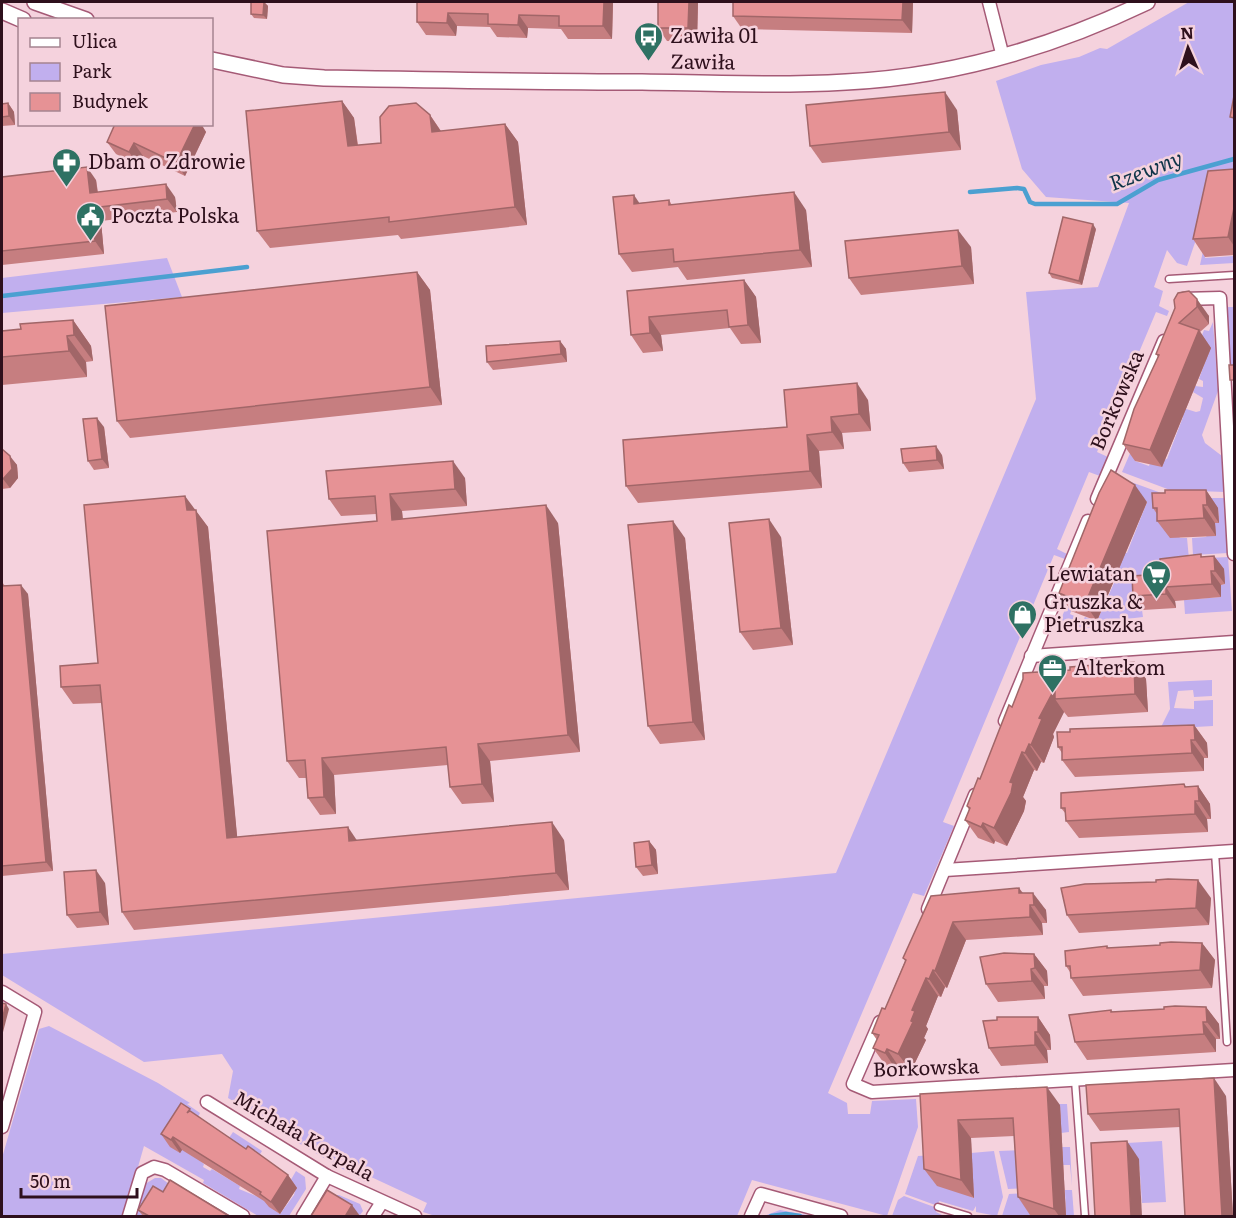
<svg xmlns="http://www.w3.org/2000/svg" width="1236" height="1218" font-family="Literata,serif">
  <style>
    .green { fill: #c1afee }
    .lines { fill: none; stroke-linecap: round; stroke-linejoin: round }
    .stream { stroke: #4ba0d1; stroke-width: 4.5 }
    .service-casing { stroke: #a55a76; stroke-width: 9 }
    .minor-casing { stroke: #a55a76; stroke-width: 15 }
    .tertiary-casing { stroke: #a55a76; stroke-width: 18 }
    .service { stroke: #fff; stroke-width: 6 }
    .minor { stroke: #fff; stroke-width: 12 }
    .tertiary { stroke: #fff; stroke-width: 15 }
    .wall { fill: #c67e80 }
    .shaded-wall { fill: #a16668 }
    .building { fill: #e69295; stroke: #a16668; stroke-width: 1.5 }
    .labels { text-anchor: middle; stroke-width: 5; stroke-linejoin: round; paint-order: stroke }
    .poi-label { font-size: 20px; fill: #2e101c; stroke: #f5d2dd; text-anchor: start }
    .street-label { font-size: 20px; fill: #2e101c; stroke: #f5d2dd }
    .water-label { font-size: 21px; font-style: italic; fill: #0e3448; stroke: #f5d2dd }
  </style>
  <rect width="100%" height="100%" fill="#f5d2dd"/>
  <g class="green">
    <polygon points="1189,2 1234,2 1234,176 1200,228 1187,266 1177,263 1167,250 1154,287 1163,291 1159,306 1169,311 1167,316 1156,312 1097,452 1108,457 1100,476 1089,472 1057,549 1067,554 1065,559 1054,555 943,822 954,826 924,896 913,893 828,1093 847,1103 848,1114 870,1114 872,1101 916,1099 918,1127 887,1216 752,1180 737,1216 435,1216 423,1212 427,1203 369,1176 365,1182 283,1134 285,1131 228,1098 233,1071 222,1054 144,1062 2,975 2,954 836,873 1036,399 1026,292 1098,287 1129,203 1046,197 1022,169 996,81 1041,65 1079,57 1100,48 1107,49"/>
    <polygon points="1205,242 1205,258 1234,256 1234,263 1200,265"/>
    <polygon points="167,258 182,297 2,313 2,278"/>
    <polygon points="1226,307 1234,307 1234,374 1230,375"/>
    <polygon points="1213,322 1218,391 1202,435 1205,443 1222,456 1225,492 1170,490 1122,472 1140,430 1135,461 1149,466 1150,463 1167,459 1183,417 1180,416 1183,408 1196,412 1200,411 1203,398 1193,392 1195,386 1203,387 1203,381 1199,379 1210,348 1199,343 1204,330 1209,331"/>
    <path d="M1120 478 1175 498H1225L1228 553 1193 555 1192 538 1206 537 1215 523 1219 522 1218 508 1179 538H1187L1189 559 1228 557 1232 611 1185 614 1184 600 1221 597V585L1225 584 1223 570 1142 610 1143 617C1112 619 1090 636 1059 624L1066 607 1070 608 1075 602 1070 614 1083 620 1085 617 1097 621 1119 572 1116 570 1123 552 1127 553 1147 502Z"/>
    <polygon points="1212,680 1212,696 1194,697 1193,690 1178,691 1174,708 1194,709 1194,701 1213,700 1213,726 1160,729 1170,709 1168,682"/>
    <polygon points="49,1026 158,1083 190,1103 187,1104 200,1113 180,1153 183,1147 204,1164 203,1167 210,1171 212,1169 240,1186 239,1189 263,1199 280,1214 294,1195 296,1187 289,1183 296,1171 305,1177 306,1189 289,1216 258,1216 203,1183 204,1180 144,1146 124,1216 2,1216 2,1158 39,1029"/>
    <polygon points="1057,1104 1067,1104 1069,1132 1061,1133 1060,1105"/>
    <polygon points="233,1132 262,1151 255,1162 225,1144"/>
    <polygon points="1162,1141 1166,1202 1142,1203 1139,1160 1109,1144"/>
    <polygon points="1062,1147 1070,1147 1072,1186 1070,1165 1063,1165"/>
    <polygon points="1026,1150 1029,1188 1008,1189 999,1151"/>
    <polygon points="994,1151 1003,1197 997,1216 976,1212 976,1206 973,1211 939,1201 938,1206 905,1194 918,1156 935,1155 973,1198 971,1153"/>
    <polygon points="155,1178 161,1178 173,1187 145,1216 136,1216 145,1184"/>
    <polygon points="1065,1190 1072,1190 1074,1216 1066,1216"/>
    <polygon points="1029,1193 1030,1215 1034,1216 1002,1216 1009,1194"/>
    <polygon points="333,1195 339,1195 360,1204 363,1211 360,1215 334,1199"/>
    <polygon points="904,1196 937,1208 936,1212 944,1216 892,1216 898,1200"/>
    <polygon points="780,1210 812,1216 764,1216"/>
  </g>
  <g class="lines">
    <g class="stream">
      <polyline points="970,192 1017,188 1024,189 1030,202 1035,204 1117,204 1158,180 1234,159"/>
      <polyline points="2,296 247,267"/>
      <polyline points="771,1216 786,1214 800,1216"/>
    </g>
    <defs>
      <g id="service">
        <polyline points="1169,279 1234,275"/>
        <polyline points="1215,852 1227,1042"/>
        <polyline points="1075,1080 1085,1216"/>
        <polyline points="938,1207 968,1216"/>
      </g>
      <g id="minor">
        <polyline points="989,2 1003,57"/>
        <polyline points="1183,299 1220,298 1234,554"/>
        <polyline points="1097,499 1164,341"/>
        <polyline points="1031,656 1234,642"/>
        <polyline points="1005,721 1088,521"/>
        <polyline points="945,870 1234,851"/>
        <polyline points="928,909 975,795"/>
        <polyline points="2,992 35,1012 2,1127"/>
        <polyline points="880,1022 853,1084 872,1092 1234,1070"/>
        <polyline points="207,1102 327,1176 415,1216"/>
        <polyline points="129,1216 142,1173 154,1167 165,1170 243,1216"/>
        <polyline points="303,1216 327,1176"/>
        <polyline points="373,1216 382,1202"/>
        <polyline points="751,1216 761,1194 841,1216"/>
      </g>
      <g id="tertiary">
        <polyline points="35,2 86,20"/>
        <polyline points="2,11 23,20"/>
        <path d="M212 60 283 75 324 78C430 80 536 82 642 82 710 83 778 86 846 82 951 77 1053 47 1147 2"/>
      </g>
    </defs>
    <use href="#service" class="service-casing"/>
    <use href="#minor" class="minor-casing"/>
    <use href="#tertiary" class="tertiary-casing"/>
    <use href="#service" class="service"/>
    <use href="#minor" class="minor"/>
    <use href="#tertiary" class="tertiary"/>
  </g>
  <g class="wall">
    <polygon points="264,2 268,6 267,19 254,18 251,14"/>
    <polygon points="417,2 613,2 612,39 568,39 561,29 528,28 527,38 497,37 490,27 457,26 456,36 426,35 417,22"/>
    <polygon points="658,2 698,2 697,42 667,41 658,28"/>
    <polygon points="913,2 912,33 742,29 733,16"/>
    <polygon points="342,101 354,118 358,145 381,143 430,115 441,131 505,124 518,142 527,225 401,239 398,235 270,248 257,231"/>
    <polygon points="8,103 14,112 15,125 2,126 2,104"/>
    <polygon points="957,110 961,150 822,163 810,146"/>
    <polygon points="115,124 201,124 206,132 185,176 143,156 138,165 116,154 107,142"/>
    <polygon points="1234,169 1234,255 1205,257 1193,239"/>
    <polygon points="2,177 96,180 98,192 175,197 177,212 101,221 104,254 2,265"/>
    <polygon points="669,200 672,205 806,210 812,267 687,280 678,267 632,272 619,254 639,203"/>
    <polygon points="1096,229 1082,285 1052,278 1049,273"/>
    <polygon points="971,247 974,284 861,295 849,278"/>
    <polygon points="417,272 430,290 442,405 130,438 117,421"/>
    <polygon points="744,280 756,297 761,343 741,344 730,328 661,335 663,351 643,353 631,335 627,291"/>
    <polygon points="1178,293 1209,316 1209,324 1200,332 1211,348 1162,467 1135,461 1123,444 1158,357 1156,354 1175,308"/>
    <polygon points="73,320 91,346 93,361 86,362 87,377 2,385 2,331 21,329"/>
    <polygon points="560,341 566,349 567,362 493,370 487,362"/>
    <polygon points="868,400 871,431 842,433 844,449 819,451 822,488 638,503 626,486"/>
    <polygon points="104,427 109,468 94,470 88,461"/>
    <polygon points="2,449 17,465 18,478 10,488 2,489"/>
    <polygon points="942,455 944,469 909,472 903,463"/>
    <polygon points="465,478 467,506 402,511 403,519 558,523 580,752 490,761 494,802 462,804 450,787 448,765 334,775 336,814 320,815 308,798 306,778 299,778 287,761 377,521 376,514 341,516 329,499"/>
    <polygon points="1206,490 1218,508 1219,523 1215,523 1216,536 1170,538 1157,521 1157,514 1153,508"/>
    <polygon points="1147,502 1097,621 1071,611 1059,593"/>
    <polygon points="195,510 208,527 237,837 357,841 564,840 569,890 134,930 122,912 102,703 73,704 61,687 98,663"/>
    <polygon points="781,537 793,645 753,650 740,632"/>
    <polygon points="685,538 705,740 660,744 648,726"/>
    <polygon points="1214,556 1224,569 1225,584 1221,585 1221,597 1175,601 1176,608 1143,610 1133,596 1161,574 1202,557"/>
    <polygon points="2,582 5,586 28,594 53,871 2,876"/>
    <polygon points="1134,662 1146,679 1148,712 1068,717 1064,712 1053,734 1054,737 1044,763 1041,762 1037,771 1034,770 1023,797 1026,801 1024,811 1007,846 995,841 994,844 978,838 965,820 969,810 967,806 980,779 1012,707 1070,670"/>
    <polygon points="1194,725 1207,743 1208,758 1204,758 1204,771 1075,777 1062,760 1062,753 1058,747"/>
    <polygon points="1184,784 1186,787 1198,786 1210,804 1211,819 1207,819 1208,832 1079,838 1066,821 1066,814 1061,808"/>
    <polygon points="649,841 656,850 658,874 643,876 636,867"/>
    <polygon points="105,883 109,925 77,928 67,915"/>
    <polygon points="1019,888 1023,893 1046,910 1047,923 1042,923 1043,935 966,940 947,988 945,987 941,997 938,996 926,1026 928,1029 924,1038 926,1040 911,1071 899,1067 897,1071 886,1066 873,1048 877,1040 872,1033 885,1009 905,961 903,958 931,896"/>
    <polygon points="1211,898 1209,925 1079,933 1067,915"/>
    <polygon points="1202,943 1215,960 1212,988 1083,996 1071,978 1070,972 1066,966 1107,946 1109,948"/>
    <polygon points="1034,954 1047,971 1048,986 1044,986 1045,999 998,1002 986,984"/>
    <polygon points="1206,1007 1219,1024 1220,1039 1216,1039 1216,1052 1087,1060 1075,1042 1111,1010 1113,1012"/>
    <polygon points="1038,1017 1050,1035 1051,1050 1047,1050 1048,1063 1001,1066 989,1048"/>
    <polygon points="920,1094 1060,1105 1066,1216 1034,1216 1030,1215 1018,1197 1014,1136 971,1138 974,1198 937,1186 924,1169"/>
    <polygon points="1226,1096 1233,1216 1185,1216 1180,1127 1100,1131 1088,1114"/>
    <polygon points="193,1113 246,1149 288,1175 297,1188 280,1214 269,1207 264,1201 182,1150 180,1153 170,1147 161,1134"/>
    <polygon points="138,1210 229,1216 143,1216"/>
  </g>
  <g class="shaded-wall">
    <polygon points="264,2 268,6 267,19 263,15"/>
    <polygon points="604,2 613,2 612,39 603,26"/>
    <polygon points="689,2 698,2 697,42 688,28"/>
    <polygon points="903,2 913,2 912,33 902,20"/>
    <polygon points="448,13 457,26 456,36 447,23"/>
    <polygon points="519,15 528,28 527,38 518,25"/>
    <polygon points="945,92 957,110 961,150 949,132"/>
    <polygon points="342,101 354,118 360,164 348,146"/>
    <polygon points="8,103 14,112 15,125 9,116"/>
    <polygon points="430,115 442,133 432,132"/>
    <polygon points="195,124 201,124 206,132 185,176 176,163"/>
    <polygon points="505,124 518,142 527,225 515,207"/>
    <polygon points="134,143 143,156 138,165 129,152"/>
    <polygon points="87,167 96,180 99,206 90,193"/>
    <polygon points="166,184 175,197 177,212 167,199"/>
    <polygon points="794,192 806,210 812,267 800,250"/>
    <polygon points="634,195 646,213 634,204"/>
    <polygon points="92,208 101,221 104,254 95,241"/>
    <polygon points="1234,208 1234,246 1228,237"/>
    <polygon points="1093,224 1096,229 1082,285 1079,281"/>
    <polygon points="958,230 971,247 974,284 962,266"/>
    <polygon points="417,272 430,290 442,405 430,387"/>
    <polygon points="744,280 756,297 761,343 748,325"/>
    <polygon points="1197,299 1209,316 1209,324 1197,307"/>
    <polygon points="649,317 661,335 663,351 650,333"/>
    <polygon points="73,320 91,346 93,361 74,335"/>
    <polygon points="1199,330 1211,348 1162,467 1150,450"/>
    <polygon points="67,336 86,362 87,377 69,351"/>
    <polygon points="560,341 566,349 567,362 561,354"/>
    <polygon points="857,383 868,400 871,431 859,414"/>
    <polygon points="831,417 842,433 844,449 832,432"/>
    <polygon points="97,418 104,427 109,468 102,459"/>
    <polygon points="807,435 819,451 822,488 810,471"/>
    <polygon points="936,446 942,455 944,469 937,460"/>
    <polygon points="10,456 17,465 18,478 10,488 3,479"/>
    <polygon points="453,461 465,478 467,506 455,489"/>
    <polygon points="1135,485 1147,502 1097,621 1085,604"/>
    <polygon points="1206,490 1218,508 1219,523 1207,505"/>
    <polygon points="390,494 402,511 404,537 392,520"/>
    <polygon points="185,496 208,527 239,856 227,838"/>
    <polygon points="546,505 558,523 580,752 568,735"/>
    <polygon points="1203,505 1215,523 1216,536 1204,518"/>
    <polygon points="769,519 781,537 793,645 781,628"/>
    <polygon points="673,521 685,538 705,740 693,722"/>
    <polygon points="1214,556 1224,569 1225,584 1215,571"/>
    <polygon points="1211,571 1221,585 1221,597 1212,584"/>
    <polygon points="21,585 28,594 53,871 46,862"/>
    <polygon points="1166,587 1175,601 1176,608 1166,594"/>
    <polygon points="1134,662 1146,679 1148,712 1135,694"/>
    <polygon points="1055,688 1055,699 1064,712 1053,734 1054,737 1044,763 1031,745 1039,718"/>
    <polygon points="1194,725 1207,743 1208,758 1195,740"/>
    <polygon points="1191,740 1204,758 1204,771 1192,753"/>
    <polygon points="478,744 490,761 494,802 482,784"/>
    <polygon points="1029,744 1041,762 1037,771 1025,753"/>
    <polygon points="1022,752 1034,770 1023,797 1026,801 1024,811 1007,846 994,828 1010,782"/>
    <polygon points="322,758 334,775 336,814 324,797"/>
    <polygon points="1184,784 1207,819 1208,832 1195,814 1185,787"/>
    <polygon points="1198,786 1210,804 1211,819 1199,801"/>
    <polygon points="552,822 564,840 569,890 556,873"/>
    <polygon points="983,823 995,841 994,844 981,827"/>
    <polygon points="348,827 360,845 349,841"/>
    <polygon points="649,841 656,850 658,874 652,865"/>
    <polygon points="96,870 105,883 109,925 100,912"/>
    <polygon points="1198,880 1211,898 1209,925 1196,908"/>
    <polygon points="1019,888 1042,923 1043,935 1030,917 1019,893"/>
    <polygon points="1033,893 1046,910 1047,923 1034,905"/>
    <polygon points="953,922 966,940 947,988 935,971"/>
    <polygon points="1202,943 1215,960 1212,988 1200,970"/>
    <polygon points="1034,954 1047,971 1048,986 1035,968"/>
    <polygon points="1031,969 1044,986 1045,999 1032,981"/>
    <polygon points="933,970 945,987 941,997 929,979"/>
    <polygon points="926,978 938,996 926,1026 928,1029 924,1038 926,1040 911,1071 898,1054 911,1021 912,1010"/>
    <polygon points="6,1004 9,1009 2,1036 2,1020"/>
    <polygon points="1206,1007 1219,1024 1220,1039 1207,1022"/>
    <polygon points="1038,1017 1050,1035 1051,1050 1038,1032"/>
    <polygon points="1203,1022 1216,1039 1216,1052 1204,1034"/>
    <polygon points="1035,1032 1047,1050 1048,1063 1035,1045"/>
    <polygon points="887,1049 899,1067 897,1071 885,1053"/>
    <polygon points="1214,1078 1226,1096 1233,1216 1222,1216"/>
    <polygon points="1047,1087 1060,1105 1066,1216 1059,1216 1054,1209"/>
    <polygon points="958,1120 971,1138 974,1198 961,1180"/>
    <polygon points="173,1137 182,1150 180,1153 171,1140"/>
    <polygon points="1127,1141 1139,1159 1142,1216 1131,1216"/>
    <polygon points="288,1175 297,1188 280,1214 271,1202"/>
    <polygon points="352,1205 360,1216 347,1216 346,1215"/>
  </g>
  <g class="building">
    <polygon points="251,2 264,2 263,15 251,14"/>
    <polygon points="417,2 604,2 603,26 559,26 559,16 519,15 518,25 488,24 488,14 448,13 447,23 417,22"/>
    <polygon points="658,2 689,2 688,28 658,28"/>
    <polygon points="733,2 903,2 902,20 733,16"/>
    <polygon points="945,92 949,132 810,146 806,105"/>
    <polygon points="1234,96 1234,118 1230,117"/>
    <polygon points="342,101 348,146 381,143 380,117 389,106 416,103 430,115 432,132 505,124 515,207 389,222 389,217 257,231 246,111"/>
    <polygon points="8,103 9,116 2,117 2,104"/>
    <polygon points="115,124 195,124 176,163 134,143 129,152 107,142"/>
    <polygon points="87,167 90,193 166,184 167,199 92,208 95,241 2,251 2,177"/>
    <polygon points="1234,169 1234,208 1228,237 1193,239 1208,171"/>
    <polygon points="794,192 800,250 674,262 673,249 619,254 613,197 634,195 634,204 669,200 669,205"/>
    <polygon points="1063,217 1093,224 1079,281 1049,273"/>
    <polygon points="958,230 962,266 849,278 845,241"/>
    <polygon points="417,272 430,387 117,421 105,306"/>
    <polygon points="744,280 748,325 729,327 727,310 649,317 650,333 631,335 627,291"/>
    <polygon points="1189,291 1197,299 1197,307 1179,323 1199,330 1150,450 1123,444 1134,409 1159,355 1156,354 1175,308 1174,300 1178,293"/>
    <polygon points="73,320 74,335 67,336 69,351 2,357 2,331 21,329 20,324"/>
    <polygon points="560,341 561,354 487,362 486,346"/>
    <polygon points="1229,365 1234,365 1234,387 1234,380 1230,380"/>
    <polygon points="857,383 859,414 831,417 832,432 807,435 810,471 626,486 623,440 787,427 784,390"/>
    <polygon points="97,418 102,459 88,461 83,419"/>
    <polygon points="936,446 937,460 903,463 901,449"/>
    <polygon points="2,449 10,456 12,469 3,479 2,479"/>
    <polygon points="453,461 455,489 390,494 392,520 546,505 568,735 478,744 482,784 450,787 446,747 322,758 324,797 308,798 305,760 287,761 267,531 377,521 375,496 329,499 326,471"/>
    <polygon points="1111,470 1135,485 1085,604 1059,593 1099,493"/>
    <polygon points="1165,490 1206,490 1207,505 1203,505 1204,518 1157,521 1157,508 1153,508 1152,493 1165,493"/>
    <polygon points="185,496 187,510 196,510 227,838 348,827 349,841 552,822 556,873 122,912 100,685 61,687 60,666 98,663 84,505"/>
    <polygon points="769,519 781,628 740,632 729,523"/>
    <polygon points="673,521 693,722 648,726 628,525"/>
    <polygon points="1201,554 1201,557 1214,556 1215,571 1211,571 1212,584 1166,587 1166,594 1133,596 1132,576 1161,574 1160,559"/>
    <polygon points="2,582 2,586 21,585 46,862 2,866"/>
    <polygon points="1134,662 1135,694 1055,699 1055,688 1039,718 1042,719 1031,745 1029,744 1025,753 1022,752 1010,782 1013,783 1011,793 994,828 983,823 981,827 965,820 970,808 967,806 978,778 980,779 1009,705 1012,707 1023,679 1023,673 1070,670 1070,667"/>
    <polygon points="1194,725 1195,740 1191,740 1192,753 1062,760 1062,747 1058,747 1057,732 1070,732 1070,729"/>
    <polygon points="1184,784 1185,787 1198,786 1199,801 1195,801 1195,814 1066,821 1065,808 1061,808 1061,793"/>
    <polygon points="649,841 652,865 636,867 634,843"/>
    <polygon points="96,870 100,912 67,915 64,872"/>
    <polygon points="1168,879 1198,880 1196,908 1067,915 1061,888 1085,884 1156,882 1156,880"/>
    <polygon points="1019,888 1019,893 1033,893 1034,905 1030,905 1030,917 953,922 935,971 933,970 929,979 926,978 912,1010 915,1011 911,1021 913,1022 898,1054 887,1049 885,1053 873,1048 879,1035 872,1033 882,1008 885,1009 906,960 903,958 931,896"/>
    <polygon points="1171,942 1202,943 1200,970 1071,978 1070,966 1066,966 1065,951 1107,946 1107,948 1160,945 1160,943"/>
    <polygon points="1004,953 1034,954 1035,968 1031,969 1032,981 986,984 980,957"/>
    <polygon points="2,1003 6,1004 2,1020"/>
    <polygon points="1175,1006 1206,1007 1207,1022 1203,1022 1204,1034 1075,1042 1069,1015 1111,1010 1111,1012 1164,1009 1164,1007"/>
    <polygon points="997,1017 1038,1017 1038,1032 1035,1032 1035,1045 989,1048 983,1021 997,1020"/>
    <polygon points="1214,1078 1222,1216 1185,1216 1179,1109 1088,1114 1086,1085"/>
    <polygon points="1047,1087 1054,1209 1018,1197 1013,1118 958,1120 961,1180 924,1169 920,1094"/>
    <polygon points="181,1103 190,1109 187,1113 190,1111 246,1149 248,1146 288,1175 271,1202 260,1194 261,1192 173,1137 171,1140 161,1134"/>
    <polygon points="1127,1141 1131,1216 1095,1216 1091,1143"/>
    <polygon points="170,1180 229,1216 149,1216 138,1210 153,1186 163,1192"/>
    <polygon points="327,1190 352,1205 346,1215 348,1216 311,1216"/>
  </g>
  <defs>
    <symbol id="bus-pin" viewBox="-11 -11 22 30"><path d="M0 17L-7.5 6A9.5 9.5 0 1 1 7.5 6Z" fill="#2e7163" stroke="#f5d2dd"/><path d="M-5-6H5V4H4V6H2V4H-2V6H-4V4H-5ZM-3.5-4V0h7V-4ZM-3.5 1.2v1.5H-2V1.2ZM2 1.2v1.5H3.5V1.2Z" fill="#fff"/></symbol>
    <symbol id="pharmacy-pin" viewBox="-11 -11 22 30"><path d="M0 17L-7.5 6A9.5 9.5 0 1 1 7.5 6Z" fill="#2e7163" stroke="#f5d2dd"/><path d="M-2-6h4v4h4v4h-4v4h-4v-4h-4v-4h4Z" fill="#fff"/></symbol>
    <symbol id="civic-pin" viewBox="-11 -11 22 30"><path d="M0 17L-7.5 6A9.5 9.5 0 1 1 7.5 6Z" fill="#2e7163" stroke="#f5d2dd"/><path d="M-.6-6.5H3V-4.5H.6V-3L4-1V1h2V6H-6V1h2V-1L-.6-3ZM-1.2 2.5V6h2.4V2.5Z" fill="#fff"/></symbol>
    <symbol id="supermarket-pin" viewBox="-11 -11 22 30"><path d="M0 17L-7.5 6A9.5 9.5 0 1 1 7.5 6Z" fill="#2e7163" stroke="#f5d2dd"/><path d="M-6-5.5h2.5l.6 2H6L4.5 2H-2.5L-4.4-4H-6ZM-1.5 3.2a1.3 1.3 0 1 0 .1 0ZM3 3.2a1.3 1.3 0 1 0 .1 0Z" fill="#fff"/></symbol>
    <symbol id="shop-pin" viewBox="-11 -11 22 30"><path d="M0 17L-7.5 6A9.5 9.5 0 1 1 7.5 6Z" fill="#2e7163" stroke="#f5d2dd"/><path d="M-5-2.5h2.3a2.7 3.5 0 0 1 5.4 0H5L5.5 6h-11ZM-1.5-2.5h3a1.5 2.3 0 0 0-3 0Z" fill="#fff"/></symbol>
    <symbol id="office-pin" viewBox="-11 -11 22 30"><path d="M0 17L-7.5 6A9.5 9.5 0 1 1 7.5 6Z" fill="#2e7163" stroke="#f5d2dd"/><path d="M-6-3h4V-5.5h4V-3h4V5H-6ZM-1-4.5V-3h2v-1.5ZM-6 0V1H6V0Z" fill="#fff"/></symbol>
  </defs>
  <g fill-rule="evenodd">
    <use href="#bus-pin" x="632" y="20" width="33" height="45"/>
    <use href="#pharmacy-pin" x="50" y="146" width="33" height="45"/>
    <use href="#civic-pin" x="74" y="200" width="33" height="45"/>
    <use href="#supermarket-pin" x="1140" y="558" width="33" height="45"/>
    <use href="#shop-pin" x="1006" y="598" width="33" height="45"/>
    <use href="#office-pin" x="1036" y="652" width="33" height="45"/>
  </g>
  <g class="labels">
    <g class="poi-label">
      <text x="670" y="43">Zawiła 01</text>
      <text x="88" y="169">Dbam o Zdrowie</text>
      <text x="111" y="223">Poczta Polska</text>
      <text x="1136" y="581" text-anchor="end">Lewiatan</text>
      <text x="1044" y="609">Gruszka &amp;<tspan x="1044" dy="23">Pietruszka</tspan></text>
      <text x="1074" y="675">Alterkom</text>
    </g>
    <g class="street-label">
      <text transform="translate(703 62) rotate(1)" y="7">Zawiła</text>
      <text transform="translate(1117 400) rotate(-67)" y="7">Borkowska</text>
      <text transform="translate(926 1068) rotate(-2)" y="7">Borkowska</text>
      <text transform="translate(304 1136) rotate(30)" y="7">Michała Korpala</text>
    </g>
    <g class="water-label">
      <text transform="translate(1146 171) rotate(-21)" y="7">Rzewny</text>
    </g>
  </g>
  <rect width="1236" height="1218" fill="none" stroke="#2e101c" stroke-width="6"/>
  <rect x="18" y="18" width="195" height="108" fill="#f5d2dd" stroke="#a58490" stroke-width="1.5"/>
  <rect x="30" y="38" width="30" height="9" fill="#ffffff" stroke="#a58490" stroke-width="1.5"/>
  <text x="72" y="48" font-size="18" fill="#2e101c">Ulica</text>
  <rect x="30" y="63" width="30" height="18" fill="#c1afee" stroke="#a58490" stroke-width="1.5"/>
  <text x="72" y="78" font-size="18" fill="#2e101c">Park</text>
  <rect x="30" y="93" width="30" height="18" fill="#e69295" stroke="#a58490" stroke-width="1.5"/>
  <text x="72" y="108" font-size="18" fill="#2e101c">Budynek</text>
  <g transform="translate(1188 48) rotate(357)" stroke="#f5d2dd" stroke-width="4.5" paint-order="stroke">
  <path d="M0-4.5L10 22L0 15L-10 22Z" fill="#2e101c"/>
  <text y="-9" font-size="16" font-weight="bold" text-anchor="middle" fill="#2e101c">N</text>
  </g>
  <path d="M21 1188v9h116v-9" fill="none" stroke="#2e101c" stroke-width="3"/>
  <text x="30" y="1188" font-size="18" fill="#2e101c" stroke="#f5d2dd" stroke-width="4.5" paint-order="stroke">50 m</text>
</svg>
